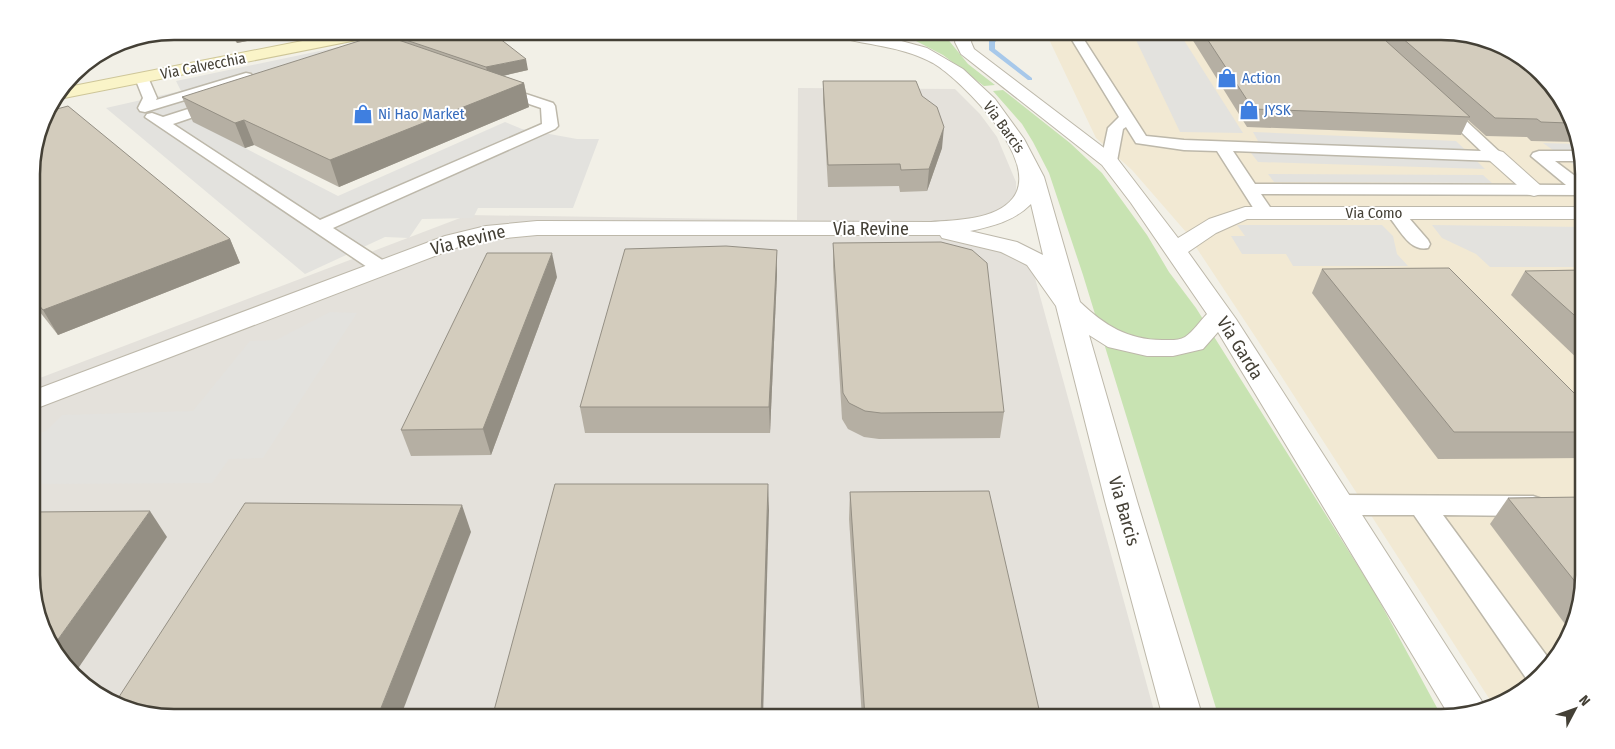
<svg xmlns="http://www.w3.org/2000/svg" width="1615" height="749" font-family="'Fira Sans Condensed',sans-serif">
  <style>
    .commercial { fill: #f2e9d3 }
    .industrial { fill: #e4e1db }
    .green { fill: #c8e3b2 }
    .parking { fill: #e3e2de }
    .lines { fill: none; stroke-linecap: round; stroke-linejoin: round }
    .stream { fill: #a7c8ea; fill-rule: evenodd }
    .service-casing { stroke: #bdb8aa; stroke-width: 3 }
    .minor-casing { stroke: #bdb8aa; stroke-width: 2 }
    .secondary-casing { stroke: #cec699; stroke-width: 2 }
    .service { fill: #fff; fill-rule: evenodd }
    .minor { fill: #fff; fill-rule: evenodd }
    .secondary { fill: #faf4c8; fill-rule: evenodd }
    .wall { fill: #b5afa3 }
    .shaded-wall { fill: #948f84 }
    .building { fill: #d3ccbd; stroke: #948f84 }
    .labels { text-anchor: middle; stroke-width: 4; stroke-linejoin: round; paint-order: stroke }
    .far-street-label { font-size: 15px; fill: #444036; stroke: #fff }
    .far-shop-label { font-size: 15px; fill: #366cbe; stroke: #fff; text-anchor: start }
    .street-label { font-size: 18px; fill: #444036; stroke: #fff }
    .rim { fill: none; stroke: #444036; stroke-width: 2.5 }
  </style>
  <rect width="100%" height="100%" fill="#f2f0e7"/>
  <polygon class="commercial" points="1045,31 1441,31 1554,87 1583,155 1584,575 1573,630 1521,694 1492,703 1278,371 1186,232 1132,170 1096,138"/>
  <polygon class="industrial" points="798,88 955,89 980,114 997,137 1016,182 1016,194 1008,206 985,218 952,223 985,243 1032,267 1156,718 174,718 119,707 61,662 33,594 32,381 468,215 797,220"/>
  <g class="green">
    <polygon points="946,37 968,64 995,85 984,86 943,55 916,41"/>
    <polygon points="1003,90 1070,143 1102,173 1147,235 1169,272 1196,308 1375,593 1442,717 1219,718 1083,275 1049,173 1033,142 1022,124 993,91"/>
  </g>
  <g class="parking">
    <polygon points="1119,31 1165,31 1166,33 1180,34 1243,133 1180,132 1136,40"/>
    <polygon points="353,44 245,148 338,196 505,122 522,129 577,139 599,139 573,208 478,208 473,218 422,219 409,238 385,237 305,274 106,108 181,91 176,81"/>
    <polygon points="1253,132 1456,141 1485,169 1258,162 1251,153 1258,141"/>
    <polygon points="1543,143 1578,144 1583,155 1583,171"/>
    <polygon points="1268,174 1483,175 1492,183 1274,182"/>
    <polygon points="1237,225 1382,225 1393,236 1397,254 1408,266 1293,266 1286,254 1242,254 1231,236 1245,236"/>
    <polygon points="1432,225 1583,227 1583,267 1490,267 1476,254 1442,238"/>
    <polygon points="330,312 357,313 263,458 229,459 212,483 32,484 32,436 46,431 62,415 193,411 250,341 276,340"/>
  </g>
  <g class="lines">
    <polygon class="stream" points="1001,31 1008,31 995,42 995,49 1032,78 1032,80 1028,80 989,50 989,41"/>
    <defs>
      <g id="service">
        <polygon points="1070,31 1082,31 1081,35 1146,136 1184,140 1481,151 1437,109 1435,106 1437,103 1447,103 1504,156 1502,159 1496,161 1233,151 1255,184 1566,185 1531,156 1533,153 1539,151 1581,151 1583,161 1555,161 1583,182 1583,195 1261,194 1274,213 1271,217 1265,218 1259,217 1217,151 1184,150 1136,143 1126,127 1123,129 1117,161 1115,164 1103,164 1101,161 1108,128 1119,117 1069,35"/>
        <polygon points="246,73 251,74 253,77 251,80 145,112 140,111 138,108 143,98 135,78 137,75 147,75 157,98 156,100"/>
        <polygon points="499,85 553,103 555,106 558,126 555,129 333,228 387,263 390,267 387,271 380,273 373,271 145,117 147,114 152,113 163,117 213,101 223,101 225,104 223,107 173,124 320,220 542,124 541,108 494,92 492,89"/>
        <path d="M1396 209 1402 210 1428 240 1430 244 1428 248C1410 252 1400 230 1390 218L1387 214 1390 210Z"/>
        <polygon points="1338,495 1533,496 1542,499 1546,506 1542,513 1533,516 1443,515 1549,659 1530,682 1528,681 1414,515 1338,515 1329,512 1325,505 1329,498"/>
      </g>
      <g id="minor">
        <path d="M844 31 894 39 927 48 963 69 995 99 1024 139 1044 177 1080 302C1104 325 1128 340 1162 340 1169 340 1179 341 1185 337 1193 332 1200 321 1207 314L1131 203 1102 165 961 54 955 42 959 31H974L971 42 974 49 1116 157 1178 238 1209 219 1245 207H1583V219H1247L1216 233 1188 252 1236 319 1485 706 1450 717 1218 332 1203 349 1173 356H1147L1108 347 1089 335 1137 501 1203 718H1163L1105 501 1056 306 1027 265 1001 252 942 238 940 235H537L486 240 461 246 32 410V391L445 236 486 226 537 221 931 222C956 220 996 220 1013 198 1042 161 963 81 933 63 904 47 873 46 842 38L839 35ZM1031 204 1043 255 1017 242 970 231C993 226 1014 221 1031 204Z"/>
        <polygon points="1496,150 1503,152 1541,186 1544,190 1541,194 1534,196 1527,194 1489,160 1486,156 1489,152"/>
      </g>
      <g id="secondary">
        <polygon points="353,31 384,31 382,34 377,36 59,99 56,98 63,88"/>
        <polygon points="793,31 935,31 933,34 928,36 869,40 800,36 795,34"/>
      </g>
    </defs>
    <use href="#service" class="service-casing"/>
    <use href="#minor" class="minor-casing"/>
    <use href="#secondary" class="secondary-casing"/>
    <use href="#service" class="service"/>
    <use href="#minor" class="minor"/>
    <use href="#secondary" class="secondary"/>
  </g>
  <g class="wall">
    <polygon points="224,31 299,31 237,43 232,37 229,37"/>
    <polygon points="1187,31 1441,31 1554,87 1577,142 1531,141 1527,137 1486,136 1468,120 1461,135 1247,127"/>
    <polygon points="403,39 528,70 503,76 524,83 529,107 339,187 254,145 245,148 193,122 182,97 403,41"/>
    <polygon points="823,81 942,148 927,191 900,192 899,186 828,187 823,101"/>
    <polygon points="32,164 230,239 240,263 58,335 32,302"/>
    <polygon points="833,243 1004,412 1000,438 879,439 864,437 848,429 842,419 833,267"/>
    <polygon points="777,250 777,274 770,433 585,433 580,407"/>
    <polygon points="1322,269 1583,402 1583,458 1438,459 1312,293"/>
    <polygon points="1583,270 1583,364 1511,295 1525,271"/>
    <polygon points="557,277 491,455 411,456 401,430"/>
    <polygon points="850,492 1041,718 862,718 849,519"/>
    <polygon points="1508,498 1584,575 1573,630 1571,632 1490,524"/>
  </g>
  <g class="shaded-wall">
    <polygon points="226,31 230,31 232,37 229,37"/>
    <polygon points="240,31 299,31 237,43 233,33"/>
    <polygon points="526,59 528,70 489,79 486,67"/>
    <polygon points="524,83 529,107 339,187 330,160"/>
    <polygon points="244,120 254,145 245,148 235,123"/>
    <polygon points="944,127 942,148 927,191 929,169"/>
    <polygon points="230,239 240,263 58,335 43,310"/>
    <polygon points="777,250 777,274 770,433 769,407"/>
    <polygon points="552,253 557,277 491,455 483,429"/>
    <polygon points="768,484 769,510 763,718 761,718"/>
    <polygon points="462,505 471,532 400,718 377,718"/>
    <polygon points="150,511 167,537 75,673 61,662 54,645"/>
  </g>
  <g class="building">
    <polygon points="427,31 490,31 526,59 486,67 403,39"/>
    <polygon points="1202,31 1375,31 1470,117 1253,109"/>
    <polygon points="1394,31 1441,31 1496,42 1554,87 1569,123 1541,122 1537,119 1495,118"/>
    <polygon points="381,34 524,83 330,160 244,120 235,123 182,97"/>
    <polygon points="823,81 916,81 922,96 937,107 944,127 929,169 901,170 900,164 828,165"/>
    <polygon points="68,106 230,239 43,310 32,297 32,164 46,112"/>
    <polygon points="941,242 972,250 987,263 1004,412 881,413 865,411 849,403 843,393 833,243"/>
    <polygon points="726,246 777,250 769,407 580,407 625,249"/>
    <polygon points="487,253 552,253 483,429 401,430"/>
    <polygon points="1449,268 1583,402 1583,432 1454,432 1322,269"/>
    <polygon points="1583,270 1583,323 1525,271"/>
    <polygon points="555,484 768,484 761,718 492,718"/>
    <polygon points="989,491 1041,718 865,718 850,492"/>
    <polygon points="1584,497 1584,575 1581,589 1508,498"/>
    <polygon points="245,503 462,505 377,718 174,718 119,707 115,703"/>
    <polygon points="150,511 54,645 33,594 32,512"/>
  </g>
  <defs>
    <symbol id="shop-bare" viewBox="-9 -9 18 18"><path d="M-5-2.5h2.3a2.7 3.5 0 0 1 5.4 0H5L5.5 6h-11ZM-1.5-2.5h3a1.5 2.3 0 0 0-3 0Z" fill="#3f7fe0" stroke="#fff" stroke-width="2.5" paint-order="stroke"/></symbol>
  </defs>
  <g fill-rule="evenodd">
    <use href="#shop-bare" x="1213" y="64" width="28" height="28"/>
    <use href="#shop-bare" x="1235" y="96" width="28" height="28"/>
    <use href="#shop-bare" x="349" y="100" width="28" height="28"/>
  </g>
  <g class="labels">
    <g class="far-street-label">
      <text transform="translate(203 66) rotate(-11)" y="5">Via Calvecchia</text>
      <text transform="translate(1004 127) rotate(54)" y="5">Via Barcis</text>
      <text x="1374" y="218">Via Como</text>
    </g>
    <g class="far-shop-label">
      <text x="1242" y="83">Action</text>
      <text x="1264" y="115">JYSK</text>
      <text x="378" y="119">Ni Hao Market</text>
    </g>
    <g class="street-label">
      <text x="871" y="235">Via Revine</text>
      <text transform="translate(468 240) rotate(-14)" y="6">Via Revine</text>
      <text transform="translate(1240 348) rotate(58)" y="6">Via Garda</text>
      <text transform="translate(1124 511) rotate(74)" y="6">Via Barcis</text>
    </g>
  </g>
  <path d="M0 0H1615V749H0ZM174 40H1441A134 134 0 0 1 1575 174V575A134 134 0 0 1 1441 709H174A134 134 0 0 1 40 575V174A134 134 0 0 1 174 40Z" fill="#fff" fill-rule="evenodd"/>
  <path class="rim" d="M174 40H1441A134 134 0 0 1 1575 174V575A134 134 0 0 1 1441 709H174A134 134 0 0 1 40 575V174A134 134 0 0 1 174 40Z"/>
  <g transform="translate(1575 709) rotate(49)" stroke="#ffffff" stroke-width="4" paint-order="stroke">
  <path d="M0-4L9 19L0 12L-9 19Z" fill="#444036"/>
  <text y="-8" font-size="14" font-weight="bold" text-anchor="middle" fill="#444036">N</text>
  </g>
</svg>
